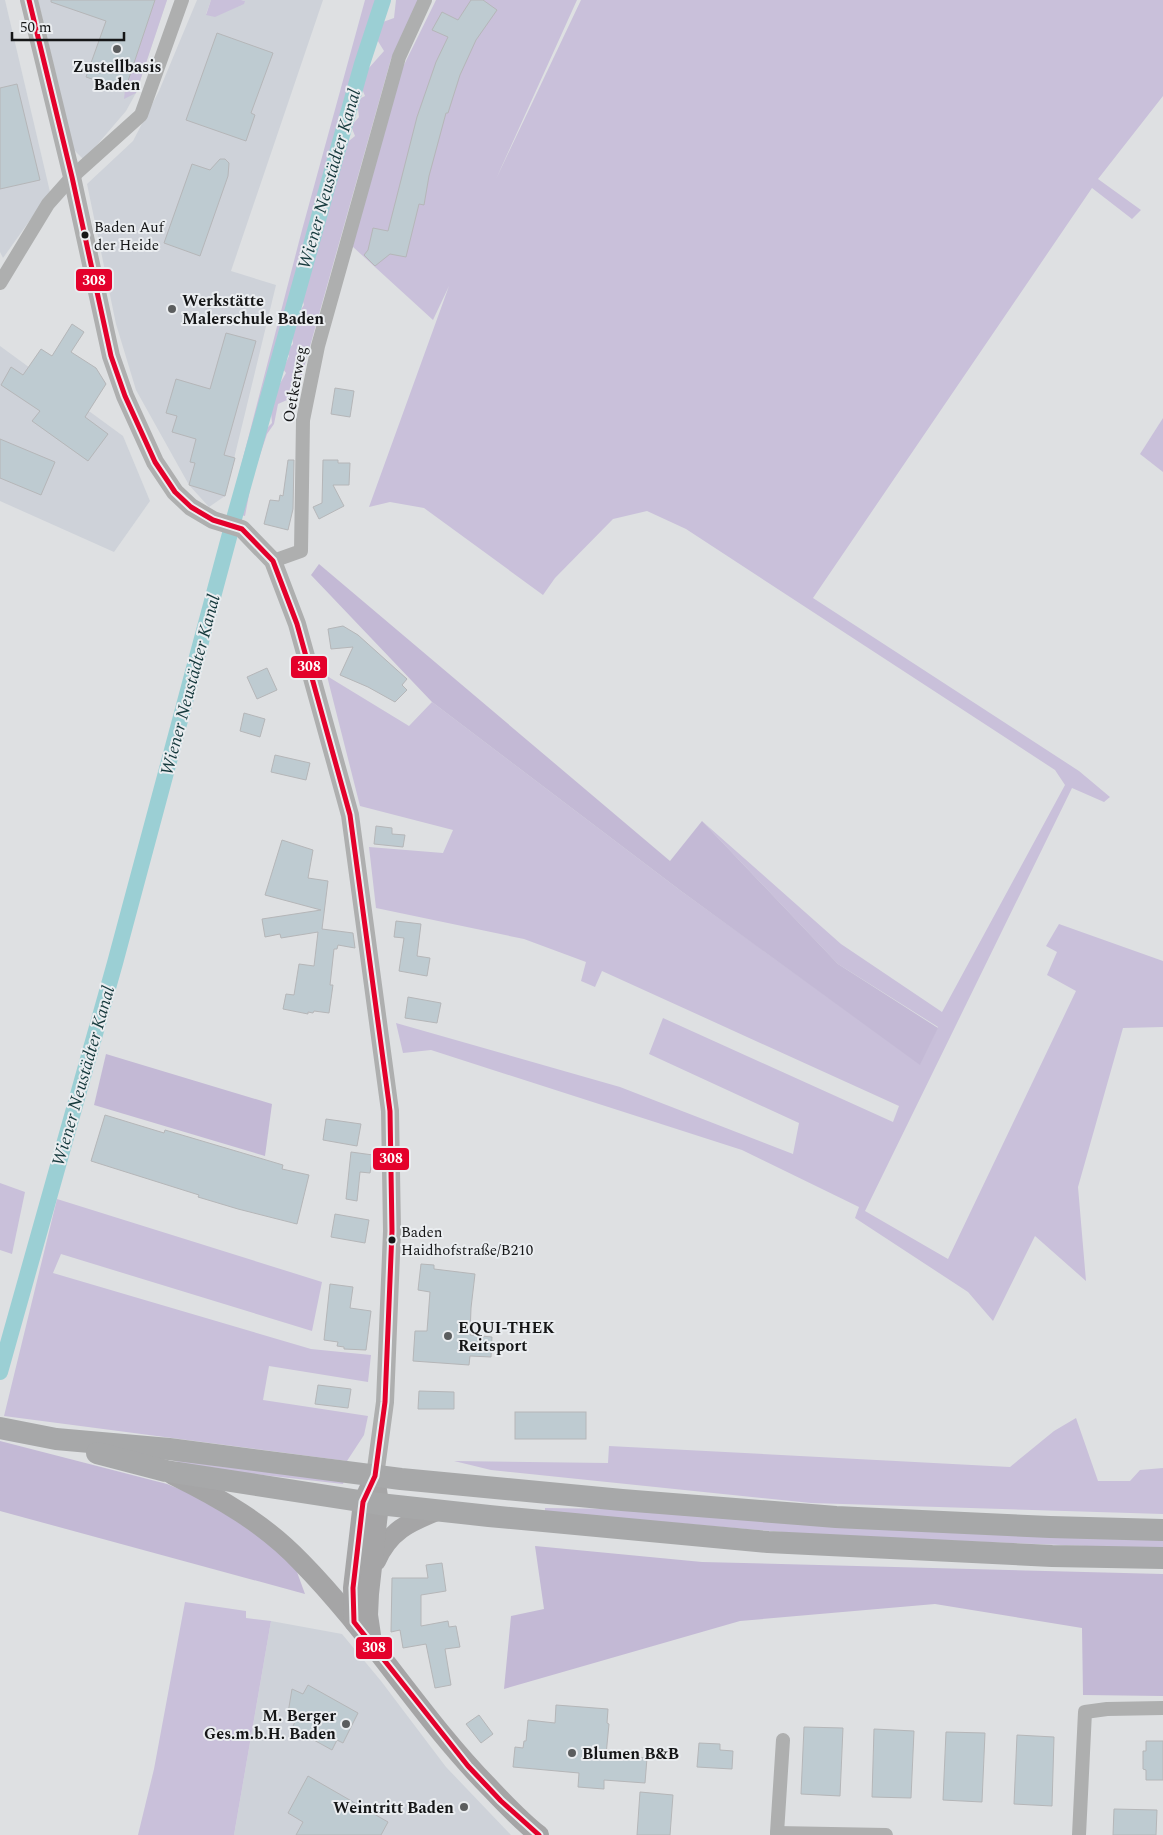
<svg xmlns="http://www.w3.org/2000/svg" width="1163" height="1835" font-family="Spectral,serif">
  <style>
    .built { fill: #ced2d9 }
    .green { fill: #c9c0da }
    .forest { fill: #c3b9d5 }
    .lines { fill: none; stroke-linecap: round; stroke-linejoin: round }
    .canal { stroke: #9bcfd4; stroke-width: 16 }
    .building { fill: #becbd1; stroke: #b5b6b8 }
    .minor { stroke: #aeafaf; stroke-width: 14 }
    .tertiary { stroke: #aeafaf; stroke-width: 18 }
    .secondary { stroke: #a5a5a6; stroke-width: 20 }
    .primary { stroke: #a7a8a9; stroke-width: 22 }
    .bus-1-casing { stroke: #eaedf0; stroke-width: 9 }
    .bus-1 { stroke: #e4002b; stroke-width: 5 }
    .poi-dot { fill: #5b5d5e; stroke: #eaedf0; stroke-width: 2 }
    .bus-dot { fill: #151617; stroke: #eaedf0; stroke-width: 2 }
    .labels { text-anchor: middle; stroke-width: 4; stroke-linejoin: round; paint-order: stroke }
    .bus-label { font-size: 15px; fill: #151617; stroke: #eaedf0; text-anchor: start }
    .poi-label { font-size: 16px; font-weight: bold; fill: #151617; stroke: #eaedf0; text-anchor: start }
    .street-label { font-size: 16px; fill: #151617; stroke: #eaedf0 }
    .water-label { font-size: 18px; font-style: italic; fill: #15393c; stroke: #eaedf0 }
    .line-badge { stroke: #eaedf0; stroke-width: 2 }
    .badge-label { font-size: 14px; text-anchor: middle; font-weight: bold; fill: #fff }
  </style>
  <rect width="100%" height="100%" fill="#dee0e2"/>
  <g class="built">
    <polygon points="0,0 5,0 50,192 3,258 0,252"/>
    <polygon points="38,0 167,0 136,93 126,111 84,160 74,150"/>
    <polygon points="197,0 211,0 206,14 245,1 241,0 323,0 231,271 276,285 225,496 209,507 189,485 136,390 116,324 87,184 133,141 159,91"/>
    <polygon points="0,346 123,436 150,501 114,552 0,501"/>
    <polygon points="271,1621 342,1634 381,1681 446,1767 511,1835 234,1835"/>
  </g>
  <g class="green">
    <polygon points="155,0 167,0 136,93 124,99 125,90"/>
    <polygon points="211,0 241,0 245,1 244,4 215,17 206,15"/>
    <polygon points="365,0 378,0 354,78 352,81 349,105 343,113 342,126 327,180 314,221 295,294 284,319 286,327 237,508 240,509 262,433 272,423 270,401 286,373 283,369 289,356 286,351 293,344 292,331 296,318 299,317 298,314 304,305 301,295 334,170 344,145 355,136 351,126 359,117 357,100 365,96 360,84 368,69 384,51 376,38 383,22 394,18 396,0 419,0 391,59 296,396 278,404 274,424 267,434 252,479 245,516 229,512 302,230"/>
    <polygon points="436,0 577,0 496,179 581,0 1163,0 1163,96 1098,179 1141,210 1132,219 1092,188 813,598 1079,771 1110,797 1104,802 1072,788 865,1211 948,1259 1076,991 1047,975 1057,952 1046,946 1059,924 1163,961 1163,1027 1123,1028 1078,1187 1086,1281 1035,1236 993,1321 968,1292 855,1218 859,1207 742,1150 431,1050 403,1053 396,1023 620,1087 793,1154 799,1123 649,1054 663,1018 893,1122 899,1106 602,971 595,987 581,981 586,962 524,939 376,908 369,847 443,853 453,830 360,806 327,676 409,726 432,702 681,891 920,1064 938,1027 838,964 702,821 841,944 942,1012 1065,785 1055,770 686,529 647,511 613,519 555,578 543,595 424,508 390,502 369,507 449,286 433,320 352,246 400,73"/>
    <polygon points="1163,418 1163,472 1140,454"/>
    <polygon points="0,1183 25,1192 12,1254 0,1250"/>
    <polygon points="57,1199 322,1282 312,1331 61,1254 53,1273 311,1349 371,1355 368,1382 269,1366 263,1400 368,1416 364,1435 347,1461 4,1416"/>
    <polygon points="1076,1418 1098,1481 1130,1481 1140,1470 1163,1468 1163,1514 811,1503 491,1470 454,1461 608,1463 609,1446 1010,1467 1054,1431"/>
    <polygon points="167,1458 344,1481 343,1484 192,1467"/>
    <polygon points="545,1508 618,1509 1163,1539 1163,1549 830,1536 545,1512"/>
    <polygon points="185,1602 246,1611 246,1618 271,1621 234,1835 138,1835 154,1769"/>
  </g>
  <g class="forest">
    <polygon points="319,564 670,861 702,821 838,964 938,1028 920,1065 681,891 432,702 311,575"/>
    <polygon points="106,1054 272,1104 265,1156 94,1105"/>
    <polygon points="0,1441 167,1484 211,1502 293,1561 305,1594 0,1511"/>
    <polygon points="535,1546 702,1562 1163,1574 1163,1696 1083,1695 1082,1628 935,1604 740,1621 504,1689 511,1616 544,1609"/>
  </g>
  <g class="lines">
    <polyline class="canal" points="0,1372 115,963 235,515 362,64 383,0"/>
  </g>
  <g class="building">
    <polygon points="51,0 155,0 125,90 86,77 106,21 51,2"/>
    <polygon points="471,0 483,0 497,10 476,40 460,75 448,113 446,113 429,176 424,205 419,204 406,257 390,254 375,266 364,255 368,250 373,228 388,231 417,117 436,62 448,37 432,30 442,12 458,20"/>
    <polygon points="217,33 273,53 251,113 255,115 246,141 186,120"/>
    <polygon points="17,84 40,180 0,189 0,88"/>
    <polygon points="220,159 225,159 229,163 228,176 200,256 164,243 192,164 210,170"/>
    <polygon points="72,324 84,332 71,352 96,368 106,384 85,417 108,434 88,461 32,421 40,411 1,385 11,367 23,375 41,349 52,356"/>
    <polygon points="226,333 256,341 224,455 235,458 225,496 189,485 195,463 190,462 196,439 172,432 177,416 166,413 176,379 210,389"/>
    <polygon points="335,388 354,391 350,417 331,414"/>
    <polygon points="0,439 55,462 41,495 0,478"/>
    <polygon points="288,460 294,460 293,509 288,530 264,524 270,500 279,501 280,495 283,496"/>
    <polygon points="323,460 338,460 338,463 350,463 349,485 333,485 344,506 319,519 313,507 322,503"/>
    <polygon points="343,626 358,635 407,679 402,685 407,690 395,702 368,687 340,675 353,647 331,649 328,629"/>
    <polygon points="267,668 277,690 257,699 247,677"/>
    <polygon points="244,713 265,719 260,737 240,731"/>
    <polygon points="275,755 310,763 306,780 271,772"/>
    <polygon points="376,826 392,828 392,834 405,835 403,847 374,844"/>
    <polygon points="282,840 313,850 308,878 328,881 322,929 353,933 355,948 338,945 337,949 334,949 330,985 333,985 329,1013 314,1011 313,1013 308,1012 308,1014 283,1009 286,994 294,995 299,964 314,966 318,932 281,938 280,934 265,937 262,919 321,910 265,895"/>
    <polygon points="396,921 421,924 417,956 430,958 427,976 399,971 404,938 394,937"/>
    <polygon points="408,997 441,1003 437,1023 405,1018"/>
    <polygon points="105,1115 164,1133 165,1130 283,1165 282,1169 309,1175 297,1224 238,1209 198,1197 199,1195 91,1161"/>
    <polygon points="326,1119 361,1124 357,1146 323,1140"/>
    <polygon points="351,1152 373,1155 370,1173 360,1172 357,1201 346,1199"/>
    <polygon points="335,1214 369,1220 365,1243 331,1237"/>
    <polygon points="421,1264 434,1265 434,1269 475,1274 471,1308 470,1335 492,1337 491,1357 470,1356 469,1365 413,1361 415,1331 427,1331 430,1292 418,1290"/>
    <polygon points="330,1284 353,1287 350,1308 371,1311 366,1350 344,1349 344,1347 337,1346 338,1342 324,1340"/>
    <polygon points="318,1385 351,1389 348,1408 315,1404"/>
    <polygon points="419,1391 454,1392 454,1409 418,1409"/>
    <rect x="515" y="1412" width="71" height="27"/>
    <polygon points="442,1563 446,1591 421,1595 421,1626 448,1621 449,1627 456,1626 460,1647 445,1649 451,1685 435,1688 426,1644 403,1648 400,1630 391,1632 392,1578 428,1578 426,1565"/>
    <polygon points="308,1685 358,1713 343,1743 337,1740 332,1750 292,1728 297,1718 288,1713 292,1689 303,1694"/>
    <polygon points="556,1705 608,1709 607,1723 609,1724 606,1755 647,1758 645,1783 604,1780 604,1789 578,1787 579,1773 513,1767 515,1747 523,1748 524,1741 526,1741 528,1720 555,1723"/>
    <polygon points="479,1715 493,1734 481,1743 466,1724"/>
    <polygon points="804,1727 843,1728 840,1796 801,1794"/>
    <polygon points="874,1729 914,1731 911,1798 872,1797"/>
    <polygon points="946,1732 985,1733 982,1802 943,1800"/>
    <polygon points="1017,1735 1054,1737 1052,1806 1014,1804"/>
    <polygon points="1146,1741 1163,1741 1163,1780 1146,1780 1146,1770 1143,1769 1143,1751 1146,1751"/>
    <polygon points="699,1743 720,1744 720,1750 733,1751 732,1769 697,1767"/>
    <polygon points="308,1776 388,1822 381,1835 296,1835 303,1822 288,1813"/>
    <polygon points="640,1792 673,1795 670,1835 637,1835"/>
    <polygon points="1114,1809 1157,1810 1156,1835 1113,1835"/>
  </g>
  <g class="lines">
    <g class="minor">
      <polyline points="0,283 48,204 72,177 141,115 182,0"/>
      <polyline points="273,561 301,551 303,420 318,346 399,57 425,0"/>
      <polyline points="777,1833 783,1740"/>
      <polyline points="777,1835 777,1833 886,1835"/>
      <polyline points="1079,1835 1085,1712 1107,1709 1163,1708"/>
    </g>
    <polyline class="tertiary" points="29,0 72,177 111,356 125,396 155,462 175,492 191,507 213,520 242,529 273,561 297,624 350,815 390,1111 392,1231 385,1402 375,1476"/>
    <g class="secondary">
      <path d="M173 1475C220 1498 265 1524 301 1562 370 1632 421 1718 490 1788 505 1804 521 1821 539 1835"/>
      <path d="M376 1561C389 1531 409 1522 437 1511"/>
      <polyline points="354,1622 353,1588 363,1502 370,1487"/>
      <polyline points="372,1642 368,1615 369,1594 379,1504 375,1476"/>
    </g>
    <g class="primary">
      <polyline points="0,1428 56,1439 169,1449 401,1479 622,1500 836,1517 1050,1527 1163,1530"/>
      <polyline points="97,1453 166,1471 379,1504 489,1516 768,1542 1052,1556 1163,1558"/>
    </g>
    <defs>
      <polyline id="bus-1" points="29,0 72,177 111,356 125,396 155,462 175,492 191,507 213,520 242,529 273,561 297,624 350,815 390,1111 392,1231 385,1402 375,1476 363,1502 353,1588 354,1622 468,1766 501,1801 539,1835"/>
    </defs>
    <use href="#bus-1" class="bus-1-casing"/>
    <use href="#bus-1" class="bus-1"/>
  </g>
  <g class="poi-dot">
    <circle cx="117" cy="49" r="5"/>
    <circle cx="172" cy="309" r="5"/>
    <circle cx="448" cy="1336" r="5"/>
    <circle cx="346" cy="1724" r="5"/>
    <circle cx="572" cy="1753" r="5"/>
    <circle cx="464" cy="1807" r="5"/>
  </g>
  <g class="bus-dot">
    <circle cx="85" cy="235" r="4.5"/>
    <circle cx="392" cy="1240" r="4.5"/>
  </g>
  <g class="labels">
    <g class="bus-label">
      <text x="94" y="232">Baden Auf<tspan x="94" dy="18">der Heide</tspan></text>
      <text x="401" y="1237">Baden<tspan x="401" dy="18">Haidhofstraße/B210</tspan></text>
    </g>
    <g class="poi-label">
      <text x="117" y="72" text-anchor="middle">Zustellbasis<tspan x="117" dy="18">Baden</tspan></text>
      <text x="182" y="306">Werkstätte<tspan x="182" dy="18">Malerschule Baden</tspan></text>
      <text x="458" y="1333">EQUI-THEK<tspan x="458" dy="18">Reitsport</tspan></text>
      <text x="336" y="1721" text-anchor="end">M. Berger<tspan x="336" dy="18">Ges.m.b.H. Baden</tspan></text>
      <text x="582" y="1759">Blumen B&amp;B</text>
      <text x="454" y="1813" text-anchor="end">Weintritt Baden</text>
    </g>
    <g class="street-label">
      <text transform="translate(294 384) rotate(-80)" y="6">Oetkerweg</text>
    </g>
    <g class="water-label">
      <text transform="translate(329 179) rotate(-74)" y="6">Wiener Neustädter Kanal</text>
      <text transform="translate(190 685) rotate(-75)" y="6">Wiener Neustädter Kanal</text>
      <text transform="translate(83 1076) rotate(-74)" y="6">Wiener Neustädter Kanal</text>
    </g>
  </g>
  <g class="line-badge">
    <rect x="75" y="268" width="38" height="24" rx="5" fill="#e4002b"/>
    <rect x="290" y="655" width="38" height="24" rx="5" fill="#e4002b"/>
    <rect x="372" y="1147" width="38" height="24" rx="5" fill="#e4002b"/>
    <rect x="355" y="1636" width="38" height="24" rx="5" fill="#e4002b"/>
  </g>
  <g class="badge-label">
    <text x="94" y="285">308</text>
    <text x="309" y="671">308</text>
    <text x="391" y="1163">308</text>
    <text x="374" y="1652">308</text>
  </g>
  <path d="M12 32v8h112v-8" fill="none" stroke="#151617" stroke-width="2.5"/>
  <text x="20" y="32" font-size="15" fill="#151617" stroke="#eaedf0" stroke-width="4" paint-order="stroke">50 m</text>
</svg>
